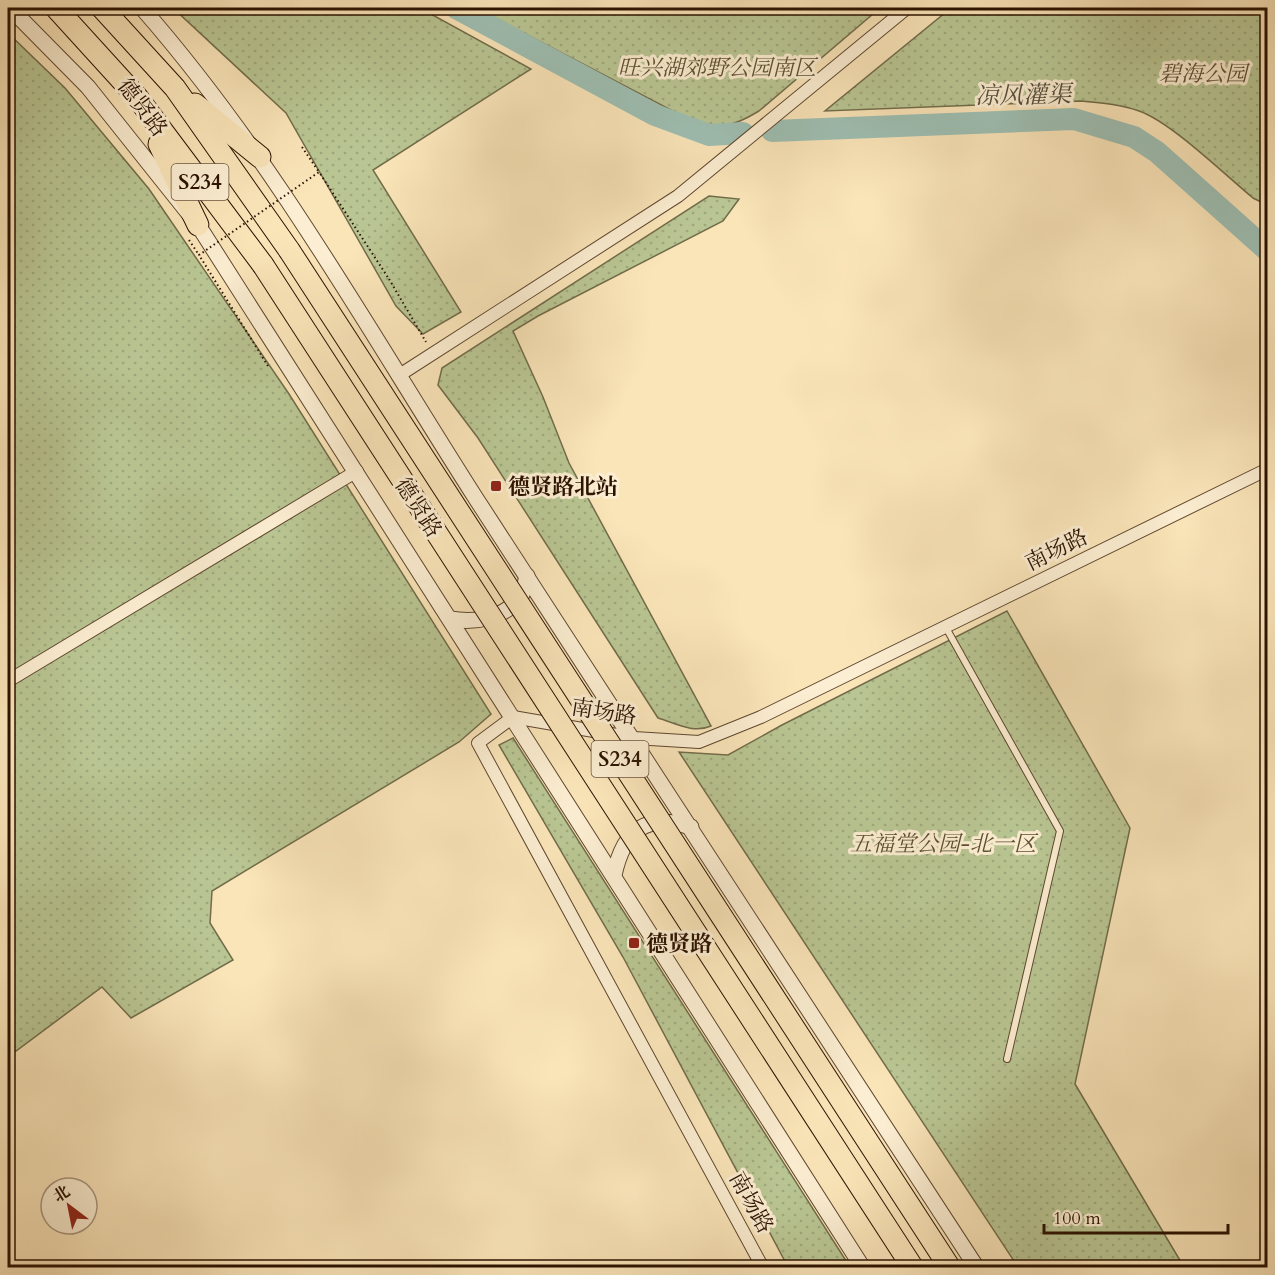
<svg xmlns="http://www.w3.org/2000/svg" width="1275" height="1275" font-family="Cardo,'Noto Serif SC',serif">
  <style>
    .park { fill: url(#park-dots); stroke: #726c4a; stroke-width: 1.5 }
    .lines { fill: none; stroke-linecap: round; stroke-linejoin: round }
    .river { stroke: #9ebfb3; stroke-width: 22 }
    .service-casing { stroke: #5f472e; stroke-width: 8 }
    .minor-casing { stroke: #5f472e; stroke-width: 14 }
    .tertiary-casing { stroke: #5f472e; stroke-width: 17 }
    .trunk-casing { stroke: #2b1200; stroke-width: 23 }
    .path { stroke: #2b1200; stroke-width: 2; stroke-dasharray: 1.5 3; stroke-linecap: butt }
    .service { stroke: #fceed2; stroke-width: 6 }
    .minor { stroke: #fceed2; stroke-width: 12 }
    .tertiary { stroke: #fceed2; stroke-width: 15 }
    .trunk { stroke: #fae5b9; stroke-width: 21 }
    .trunk-bridge-casing { stroke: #2b1200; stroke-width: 23; stroke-linecap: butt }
    .path-bridge { stroke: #2b1200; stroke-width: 2; stroke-dasharray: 1.5 3; stroke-linecap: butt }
    .trunk-bridge { stroke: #fae5b9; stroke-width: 21 }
    .poi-dot { fill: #8f2418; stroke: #fceed2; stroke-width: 2 }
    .labels { text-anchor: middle; stroke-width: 6; stroke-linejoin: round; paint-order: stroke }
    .shield { fill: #fceed2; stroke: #6a543f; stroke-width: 1.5 }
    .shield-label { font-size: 21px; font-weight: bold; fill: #2b1200 }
    .park-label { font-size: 22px; font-style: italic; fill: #5d5133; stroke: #fceed2 }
    .street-label { font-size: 22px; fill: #2b1200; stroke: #fceed2 }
    .poi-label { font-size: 22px; font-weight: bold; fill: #2b1200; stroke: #fceed2; text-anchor: start }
    .water-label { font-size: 24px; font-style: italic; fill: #534f3f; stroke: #fceed2 }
  </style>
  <defs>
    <pattern id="park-dots" width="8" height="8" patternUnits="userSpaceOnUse" patternTransform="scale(1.5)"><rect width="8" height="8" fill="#b9c693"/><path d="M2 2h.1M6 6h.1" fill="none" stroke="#9fa97d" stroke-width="1.8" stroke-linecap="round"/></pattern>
  </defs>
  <rect width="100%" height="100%" fill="#fae5b9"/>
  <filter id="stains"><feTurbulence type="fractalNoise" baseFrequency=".00333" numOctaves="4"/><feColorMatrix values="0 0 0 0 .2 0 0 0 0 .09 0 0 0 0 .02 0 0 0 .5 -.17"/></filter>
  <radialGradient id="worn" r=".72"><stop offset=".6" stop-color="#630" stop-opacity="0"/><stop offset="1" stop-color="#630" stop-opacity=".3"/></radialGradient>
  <g class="park">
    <polygon points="173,8 420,8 531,69 373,170 461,312 423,334 396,306 286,113"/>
    <path d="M476 8H880L759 111C731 128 719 130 688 119Z"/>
    <path d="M951 8H1267V205L1253 198C1225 175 1171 122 1139 111 1120 104 1100 103 1080 101L825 111Z"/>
    <polygon points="8,33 65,88 149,189 289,394 491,714 459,742 212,891 210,923 233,960 131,1018 102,987 8,1057"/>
    <path d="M709 196 739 199 723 221 538 316 513 331 543 397 569 463 711 726C693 734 675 723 658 718L478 438 438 385 442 368Z"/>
    <polygon points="1007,611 1130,828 1075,1084 1184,1267 1018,1267 679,752 728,755 782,725"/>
    <polygon points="513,738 850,1267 788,1267 623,957 499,745"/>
  </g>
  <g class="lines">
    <g class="river">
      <polyline points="456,8 655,115 709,135 743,133"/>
      <polyline points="772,131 1074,119 1134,137 1157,152 1268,251"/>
    </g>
    <defs>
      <polyline id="service" points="945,626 1060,831 1007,1059"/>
      <g id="minor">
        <polyline points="398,376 678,196 907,8"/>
        <polyline points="8,681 357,471"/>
        <polyline points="763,1268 478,743 513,717 634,738 699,742 761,717 1268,469"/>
      </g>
      <g id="tertiary">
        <polyline points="10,8 88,87 198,225 863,1268"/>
        <path d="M142 8C272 156 369 331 475 497 641 755 810 1010 977 1268"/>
        <path d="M450 619C475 623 502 619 520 598 524 593 525 583 527 576"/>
        <path d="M614 875C624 830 645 813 691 827"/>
      </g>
      <g id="trunk">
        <polyline points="56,8 137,97 263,265"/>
        <polyline points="102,8 175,88 289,250"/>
        <polyline points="195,104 260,157"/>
        <polyline points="159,144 198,225"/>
      </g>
    </defs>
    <use href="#service" class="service-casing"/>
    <use href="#minor" class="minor-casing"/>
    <use href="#tertiary" class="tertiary-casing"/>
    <use href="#trunk" class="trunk-casing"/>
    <g class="path">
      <polyline points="302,147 319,172"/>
      <polyline points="189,240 199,255"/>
      <polyline points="389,279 426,342"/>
    </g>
    <use href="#service" class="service"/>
    <use href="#minor" class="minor"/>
    <use href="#tertiary" class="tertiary"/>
    <use href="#trunk" class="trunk"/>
    <defs>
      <g id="trunk-bridge">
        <polyline points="289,250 950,1268"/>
        <polyline points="263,265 913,1268"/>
      </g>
    </defs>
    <use href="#trunk-bridge" class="trunk-bridge-casing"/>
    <polyline class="path-bridge" points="268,366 199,255 319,172 389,279"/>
    <use href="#trunk-bridge" class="trunk-bridge"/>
  </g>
  <g class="poi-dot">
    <rect x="490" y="480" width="12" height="12" rx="3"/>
    <rect x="628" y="937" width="12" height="12" rx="3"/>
  </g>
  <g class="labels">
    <g class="shield">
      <rect x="171.5" y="164" width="57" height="36" rx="4.5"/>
      <rect x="591.5" y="741" width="57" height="36" rx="4.5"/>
    </g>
    <g class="shield-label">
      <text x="200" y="189">S234</text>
      <text x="620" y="766">S234</text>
    </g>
    <g class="park-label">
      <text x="717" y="75">旺兴湖郊野公园南区</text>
      <text x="1203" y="81">碧海公园</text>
      <text x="943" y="851">五福堂公园-北一区</text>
    </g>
    <g class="street-label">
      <text transform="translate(143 107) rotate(53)" y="8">德贤路</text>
      <text transform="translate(419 507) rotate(57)" y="8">德贤路</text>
      <text transform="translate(1056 549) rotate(-26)" y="8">南场路</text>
      <text transform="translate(604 711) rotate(9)" y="8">南场路</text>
      <text transform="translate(752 1202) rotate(61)" y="8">南场路</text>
    </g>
    <g class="poi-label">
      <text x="508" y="494">德贤路北站</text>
      <text x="646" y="951">德贤路</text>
    </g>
    <g class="water-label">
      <text transform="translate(1023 95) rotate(-1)" y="8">凉风灌渠</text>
    </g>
  </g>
  <rect width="1275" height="1275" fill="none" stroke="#fae5b9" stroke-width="30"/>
  <rect x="9" y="9" width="1257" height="1257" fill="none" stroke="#2b1200" stroke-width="3"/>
  <rect x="15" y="15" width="1245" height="1245" fill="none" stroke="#2b1200" stroke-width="1.5"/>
  <g transform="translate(69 1206) rotate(328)"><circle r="28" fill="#fceed2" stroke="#a8967e" stroke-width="1.5"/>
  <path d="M0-4.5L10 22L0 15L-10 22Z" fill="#8f2418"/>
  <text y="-9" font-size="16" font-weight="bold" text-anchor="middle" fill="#2b1200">北</text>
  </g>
  <path d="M1044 1224v9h184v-9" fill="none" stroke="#2b1200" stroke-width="3"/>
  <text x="1053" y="1224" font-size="18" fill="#2b1200" stroke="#fceed2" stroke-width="4.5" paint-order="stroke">100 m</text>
  <rect width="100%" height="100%" filter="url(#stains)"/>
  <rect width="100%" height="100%" fill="url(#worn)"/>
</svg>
